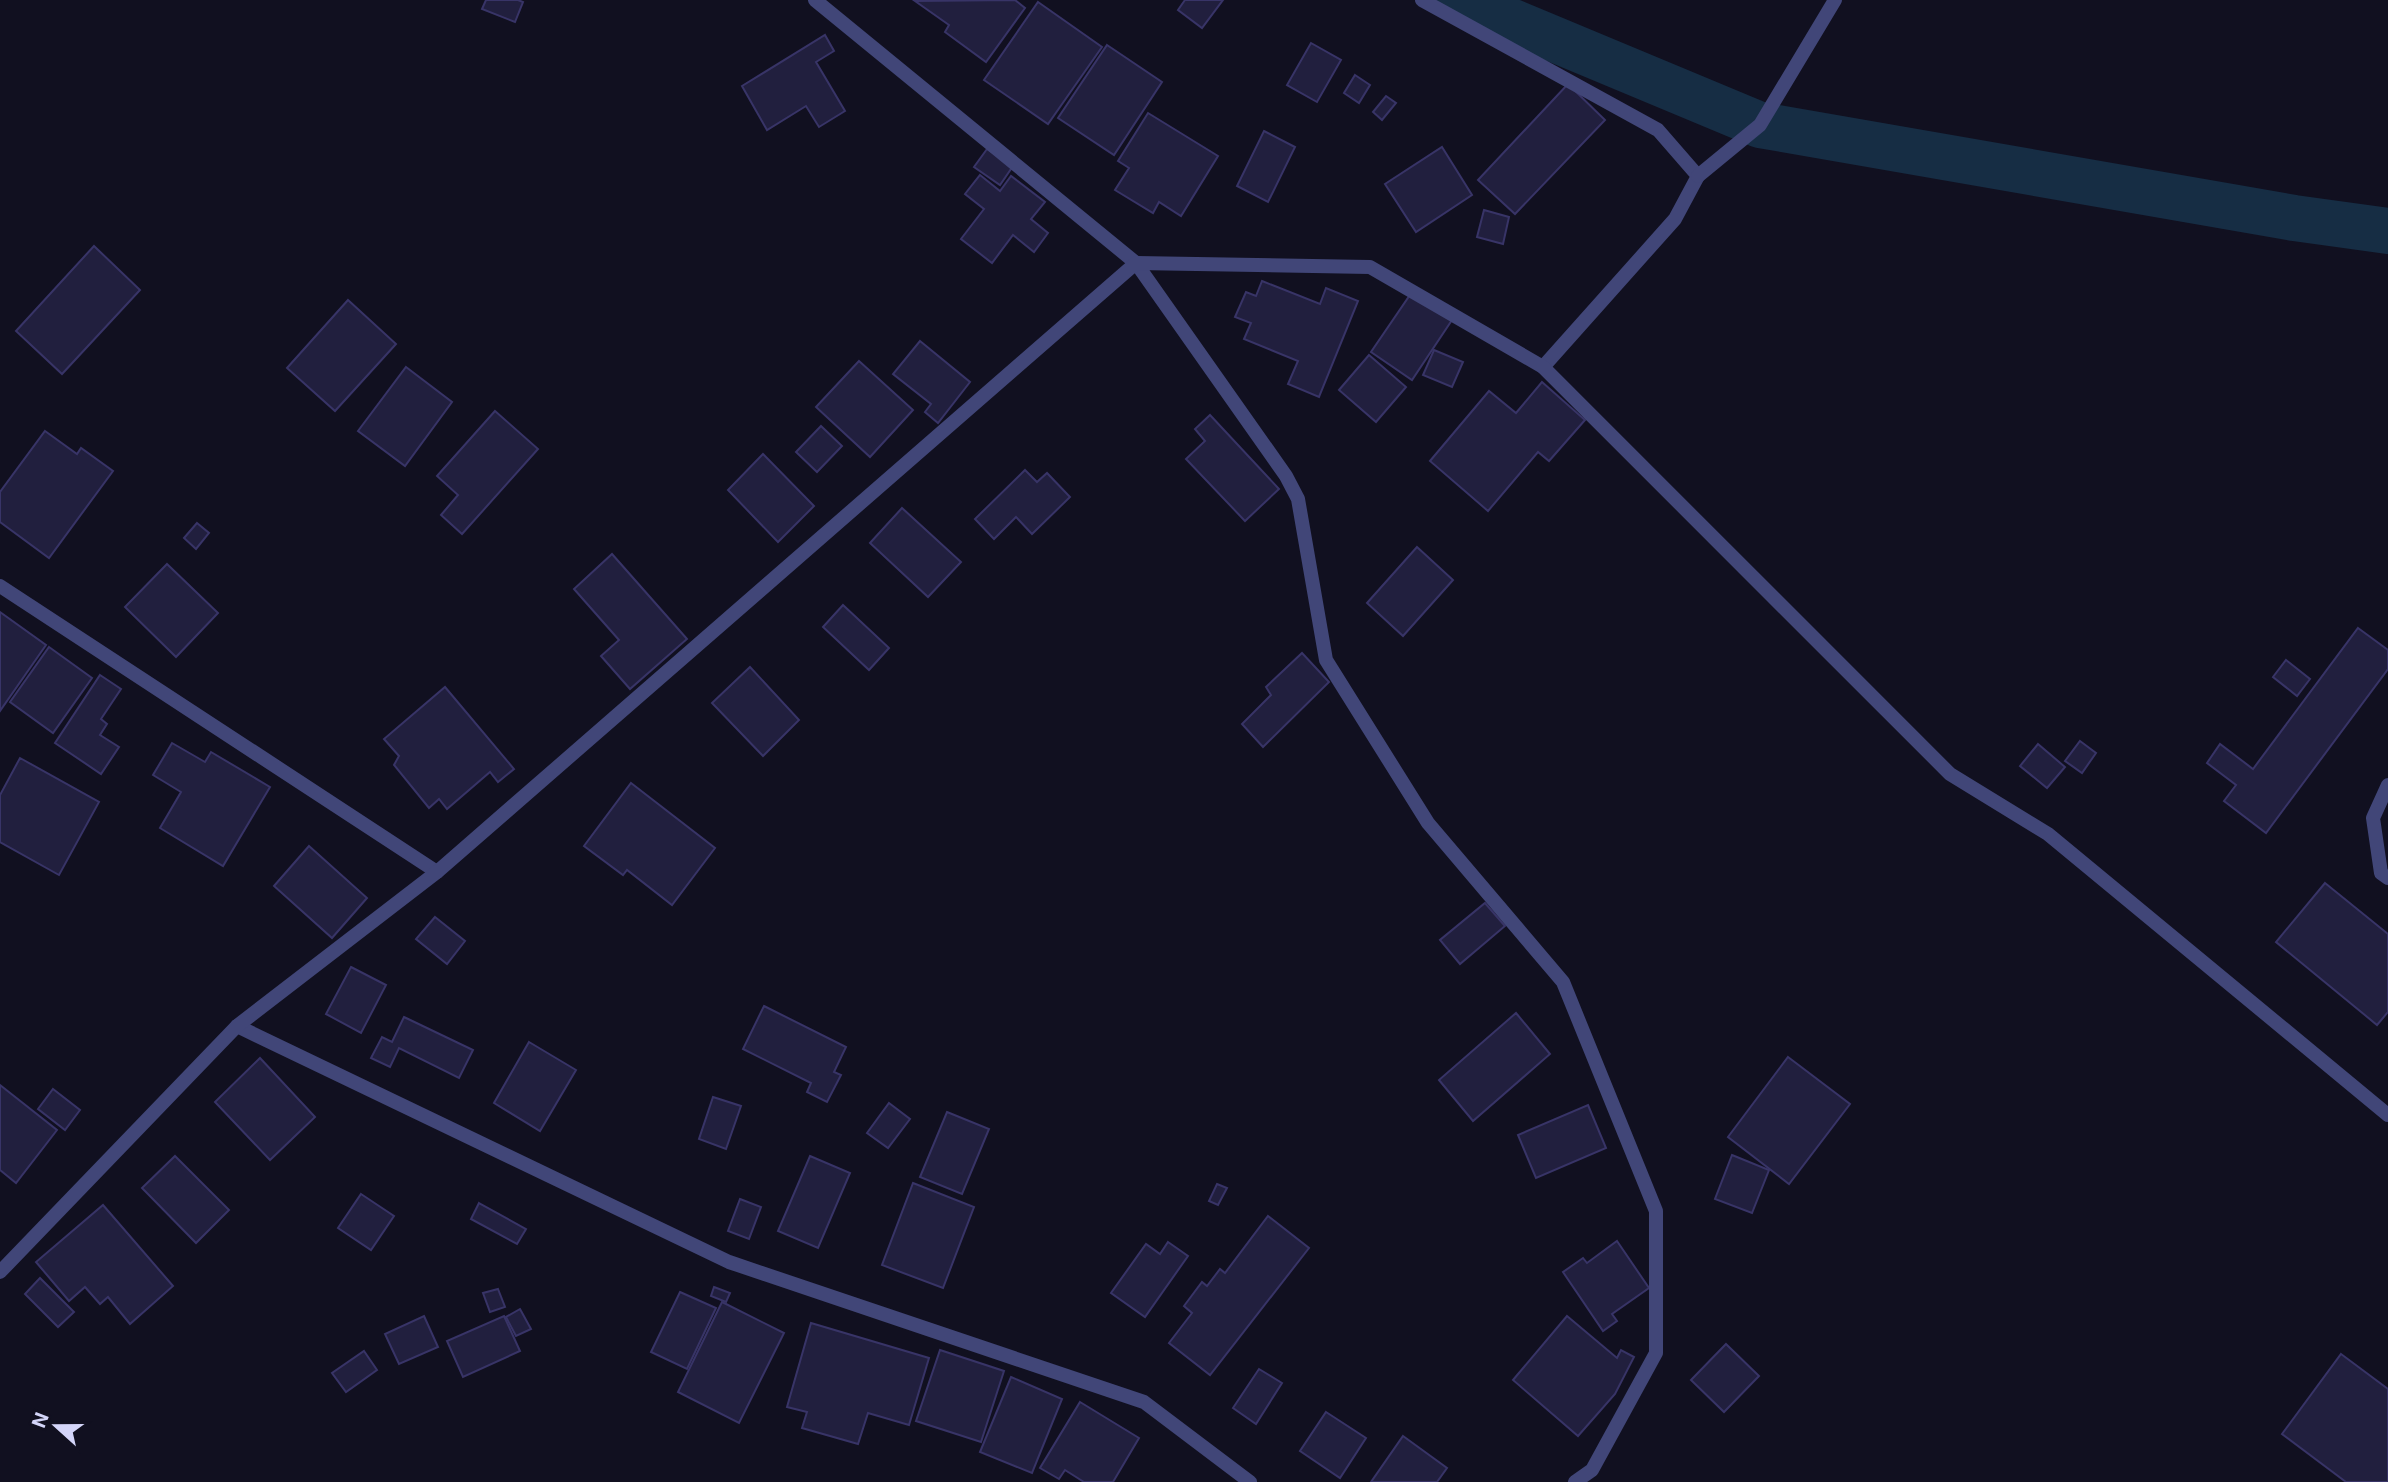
<svg xmlns="http://www.w3.org/2000/svg" width="2388" height="1482" font-family="Inter,sans-serif">
  <style>
    .lines { fill: none; stroke-linecap: round; stroke-linejoin: round }
    .canal { stroke: #162d44; stroke-width: 46 }
    .building { fill: #211f3e; stroke: #383467; stroke-width: 2 }
    .street { stroke: #414678; stroke-width: 14 }
  </style>
  <rect width="100%" height="100%" fill="#111020"/>
  <g class="lines">
    <polyline class="canal" points="1460,0 1760,125 2294,218 2388,231"/>
  </g>
  <g class="building">
    <polygon points="486,0 518,0 523,2 515,22 482,9"/>
    <polygon points="1015,0 1025,8 986,62 945,32 949,25 915,1"/>
    <polygon points="1185,0 1223,0 1202,28 1178,10"/>
    <polygon points="1038,2 1102,47 1048,124 984,80"/>
    <polygon points="825,35 834,51 816,62 845,111 819,127 806,106 767,130 742,86"/>
    <polygon points="1311,43 1341,60 1317,102 1287,85"/>
    <polygon points="1107,45 1162,82 1114,155 1058,118"/>
    <polygon points="1355,75 1370,85 1359,103 1344,93"/>
    <polygon points="1568,84 1605,120 1515,214 1478,180"/>
    <polygon points="1386,96 1396,103 1382,120 1373,112"/>
    <polygon points="1148,113 1218,156 1181,216 1159,202 1153,213 1115,190 1129,168 1118,161"/>
    <polygon points="1264,131 1295,147 1268,202 1237,186"/>
    <polygon points="1442,147 1472,195 1416,232 1385,184"/>
    <polygon points="987,149 1013,166 1000,185 974,167"/>
    <polygon points="980,175 1000,191 1011,176 1045,202 1031,219 1048,233 1034,252 1013,235 992,263 961,239 984,209 965,194"/>
    <polygon points="1484,210 1509,217 1503,244 1477,237"/>
    <polygon points="94,246 140,290 62,374 16,331"/>
    <polygon points="1262,281 1320,304 1326,288 1358,301 1319,397 1288,384 1298,361 1244,339 1251,323 1235,317 1246,292 1256,296"/>
    <polygon points="1412,292 1452,320 1412,380 1371,352"/>
    <polygon points="348,300 396,344 335,411 287,368"/>
    <polygon points="920,341 970,382 938,423 925,412 931,404 893,374"/>
    <polygon points="1434,350 1463,362 1452,387 1423,375"/>
    <polygon points="1369,355 1406,387 1376,422 1339,390"/>
    <polygon points="859,361 913,410 870,457 816,407"/>
    <polygon points="406,367 452,402 405,466 358,431"/>
    <polygon points="1542,382 1585,420 1549,461 1538,452 1488,511 1430,461 1489,391 1516,413"/>
    <polygon points="495,411 538,449 462,534 441,515 458,495 437,476"/>
    <polygon points="1210,415 1279,489 1245,521 1186,459 1205,441 1195,429"/>
    <polygon points="821,426 842,446 817,472 796,452"/>
    <polygon points="45,431 77,454 81,448 113,471 49,558 0,522 0,492"/>
    <polygon points="763,454 814,506 778,542 728,490"/>
    <polygon points="1025,470 1037,482 1047,473 1070,497 1032,534 1016,517 994,539 975,519"/>
    <polygon points="902,508 961,562 928,597 870,543"/>
    <polygon points="197,523 209,533 196,549 184,538"/>
    <polygon points="1417,547 1453,580 1403,636 1367,603"/>
    <polygon points="612,554 687,639 630,689 601,656 619,640 574,589"/>
    <polygon points="167,564 218,613 176,657 125,607"/>
    <polygon points="843,605 889,648 869,670 823,627"/>
    <polygon points="0,612 46,645 0,711"/>
    <polygon points="2358,628 2388,650 2388,669 2266,833 2224,801 2236,785 2207,763 2220,744 2253,769"/>
    <polygon points="49,647 92,678 53,733 10,702"/>
    <polygon points="1302,653 1329,682 1263,747 1242,724 1271,695 1266,687"/>
    <polygon points="2286,660 2310,679 2297,696 2273,677"/>
    <polygon points="750,667 799,720 763,756 712,703"/>
    <polygon points="100,675 121,689 101,719 107,724 100,735 119,747 101,774 55,743"/>
    <polygon points="445,687 514,769 498,782 490,772 447,809 439,799 429,808 394,765 399,756 384,739"/>
    <polygon points="2080,741 2096,753 2082,773 2065,761"/>
    <polygon points="172,743 205,762 211,752 270,787 223,866 160,828 181,792 153,775"/>
    <polygon points="2038,744 2065,767 2047,788 2020,766"/>
    <polygon points="20,758 99,802 59,875 0,842 0,795"/>
    <polygon points="631,783 715,848 672,905 627,870 623,875 584,846"/>
    <polygon points="309,846 367,898 332,938 274,886"/>
    <polygon points="2325,883 2388,934 2388,1012 2377,1025 2276,942"/>
    <polygon points="1485,903 1505,926 1460,964 1440,940"/>
    <polygon points="435,917 465,941 447,964 416,939"/>
    <polygon points="351,967 386,985 361,1033 326,1014"/>
    <polygon points="764,1006 846,1047 834,1072 841,1075 827,1102 807,1092 811,1083 743,1049"/>
    <polygon points="1516,1013 1550,1054 1473,1121 1439,1080"/>
    <polygon points="404,1017 473,1050 459,1078 399,1048 390,1067 371,1058 382,1037 392,1042"/>
    <polygon points="529,1042 576,1070 540,1131 494,1103"/>
    <polygon points="1788,1057 1850,1104 1789,1184 1728,1137"/>
    <polygon points="260,1058 315,1117 270,1160 215,1102"/>
    <polygon points="0,1085 57,1130 16,1183 0,1170"/>
    <polygon points="53,1089 80,1110 65,1130 38,1109"/>
    <polygon points="713,1097 741,1106 726,1149 699,1139"/>
    <polygon points="889,1103 910,1119 888,1148 867,1133"/>
    <polygon points="1588,1105 1606,1148 1536,1178 1518,1135"/>
    <polygon points="947,1112 989,1129 962,1194 920,1177"/>
    <polygon points="1732,1155 1769,1170 1752,1213 1715,1199"/>
    <polygon points="175,1156 229,1210 196,1243 142,1188"/>
    <polygon points="810,1156 850,1173 818,1248 778,1231"/>
    <polygon points="913,1183 974,1207 943,1288 882,1265"/>
    <polygon points="1217,1184 1227,1188 1218,1205 1209,1201"/>
    <polygon points="361,1194 394,1216 371,1250 338,1228"/>
    <polygon points="740,1199 761,1207 749,1239 728,1231"/>
    <polygon points="479,1203 526,1229 517,1244 471,1219"/>
    <polygon points="103,1205 173,1286 130,1324 108,1297 100,1304 85,1287 69,1301 36,1262"/>
    <polygon points="1268,1216 1309,1248 1210,1375 1169,1343 1192,1313 1184,1306 1202,1282 1207,1286 1220,1269 1225,1273"/>
    <polygon points="1617,1241 1649,1288 1612,1314 1617,1321 1603,1331 1563,1272 1583,1258 1587,1263"/>
    <polygon points="1168,1242 1188,1256 1145,1317 1111,1293 1146,1244 1160,1254"/>
    <polygon points="40,1278 74,1312 58,1327 25,1294"/>
    <polygon points="714,1287 730,1293 726,1302 711,1296"/>
    <polygon points="498,1289 505,1307 490,1312 483,1293"/>
    <polygon points="680,1292 716,1308 687,1369 651,1352"/>
    <polygon points="722,1302 784,1333 739,1423 678,1392"/>
    <polygon points="520,1309 531,1329 516,1336 506,1317"/>
    <polygon points="424,1316 438,1347 399,1364 385,1334"/>
    <polygon points="504,1316 520,1351 463,1377 447,1341"/>
    <polygon points="1567,1316 1617,1358 1621,1350 1634,1357 1615,1394 1578,1436 1513,1380"/>
    <polygon points="811,1323 929,1358 909,1425 868,1413 858,1444 802,1428 807,1412 787,1407"/>
    <polygon points="1726,1344 1759,1376 1724,1412 1691,1380"/>
    <polygon points="940,1350 1004,1371 981,1442 916,1421"/>
    <polygon points="364,1351 377,1370 346,1392 332,1373"/>
    <polygon points="2341,1354 2388,1389 2388,1482 2346,1482 2282,1434"/>
    <polygon points="1259,1369 1282,1383 1256,1424 1233,1408"/>
    <polygon points="1011,1377 1062,1399 1032,1473 980,1452"/>
    <polygon points="1080,1402 1139,1438 1113,1482 1084,1482 1065,1470 1059,1479 1040,1468"/>
    <polygon points="1326,1412 1366,1438 1340,1478 1300,1451"/>
    <polygon points="1403,1436 1447,1468 1437,1482 1371,1482"/>
  </g>
  <g class="lines">
    <g class="street">
      <polyline points="815,0 1136,263 1286,476 1298,499 1326,660 1428,823 1563,982 1656,1211 1656,1353 1592,1470 1575,1482"/>
      <polyline points="1422,0 1658,130 1698,176 1675,219 1543,367"/>
      <polyline points="1698,176 1760,125 1835,0"/>
      <polyline points="0,586 437,872"/>
      <polyline points="2388,785 2373,818 2381,873 2388,878"/>
      <polyline points="237,1026 729,1262 1144,1402 1250,1482"/>
      <polyline points="0,1272 237,1026 437,872 1136,263 1370,267 1543,367 1950,774 2048,834 2388,1115"/>
    </g>
  </g>
  <g transform="translate(56 1426) rotate(291)" stroke="#111020" stroke-width="5" paint-order="stroke">
  <path d="M0-5L12 26L0 18L-12 26Z" fill="#d4d5f9"/>
  <text y="-10" font-size="19" font-weight="bold" text-anchor="middle" fill="#d4d5f9">N</text>
  </g>
</svg>
